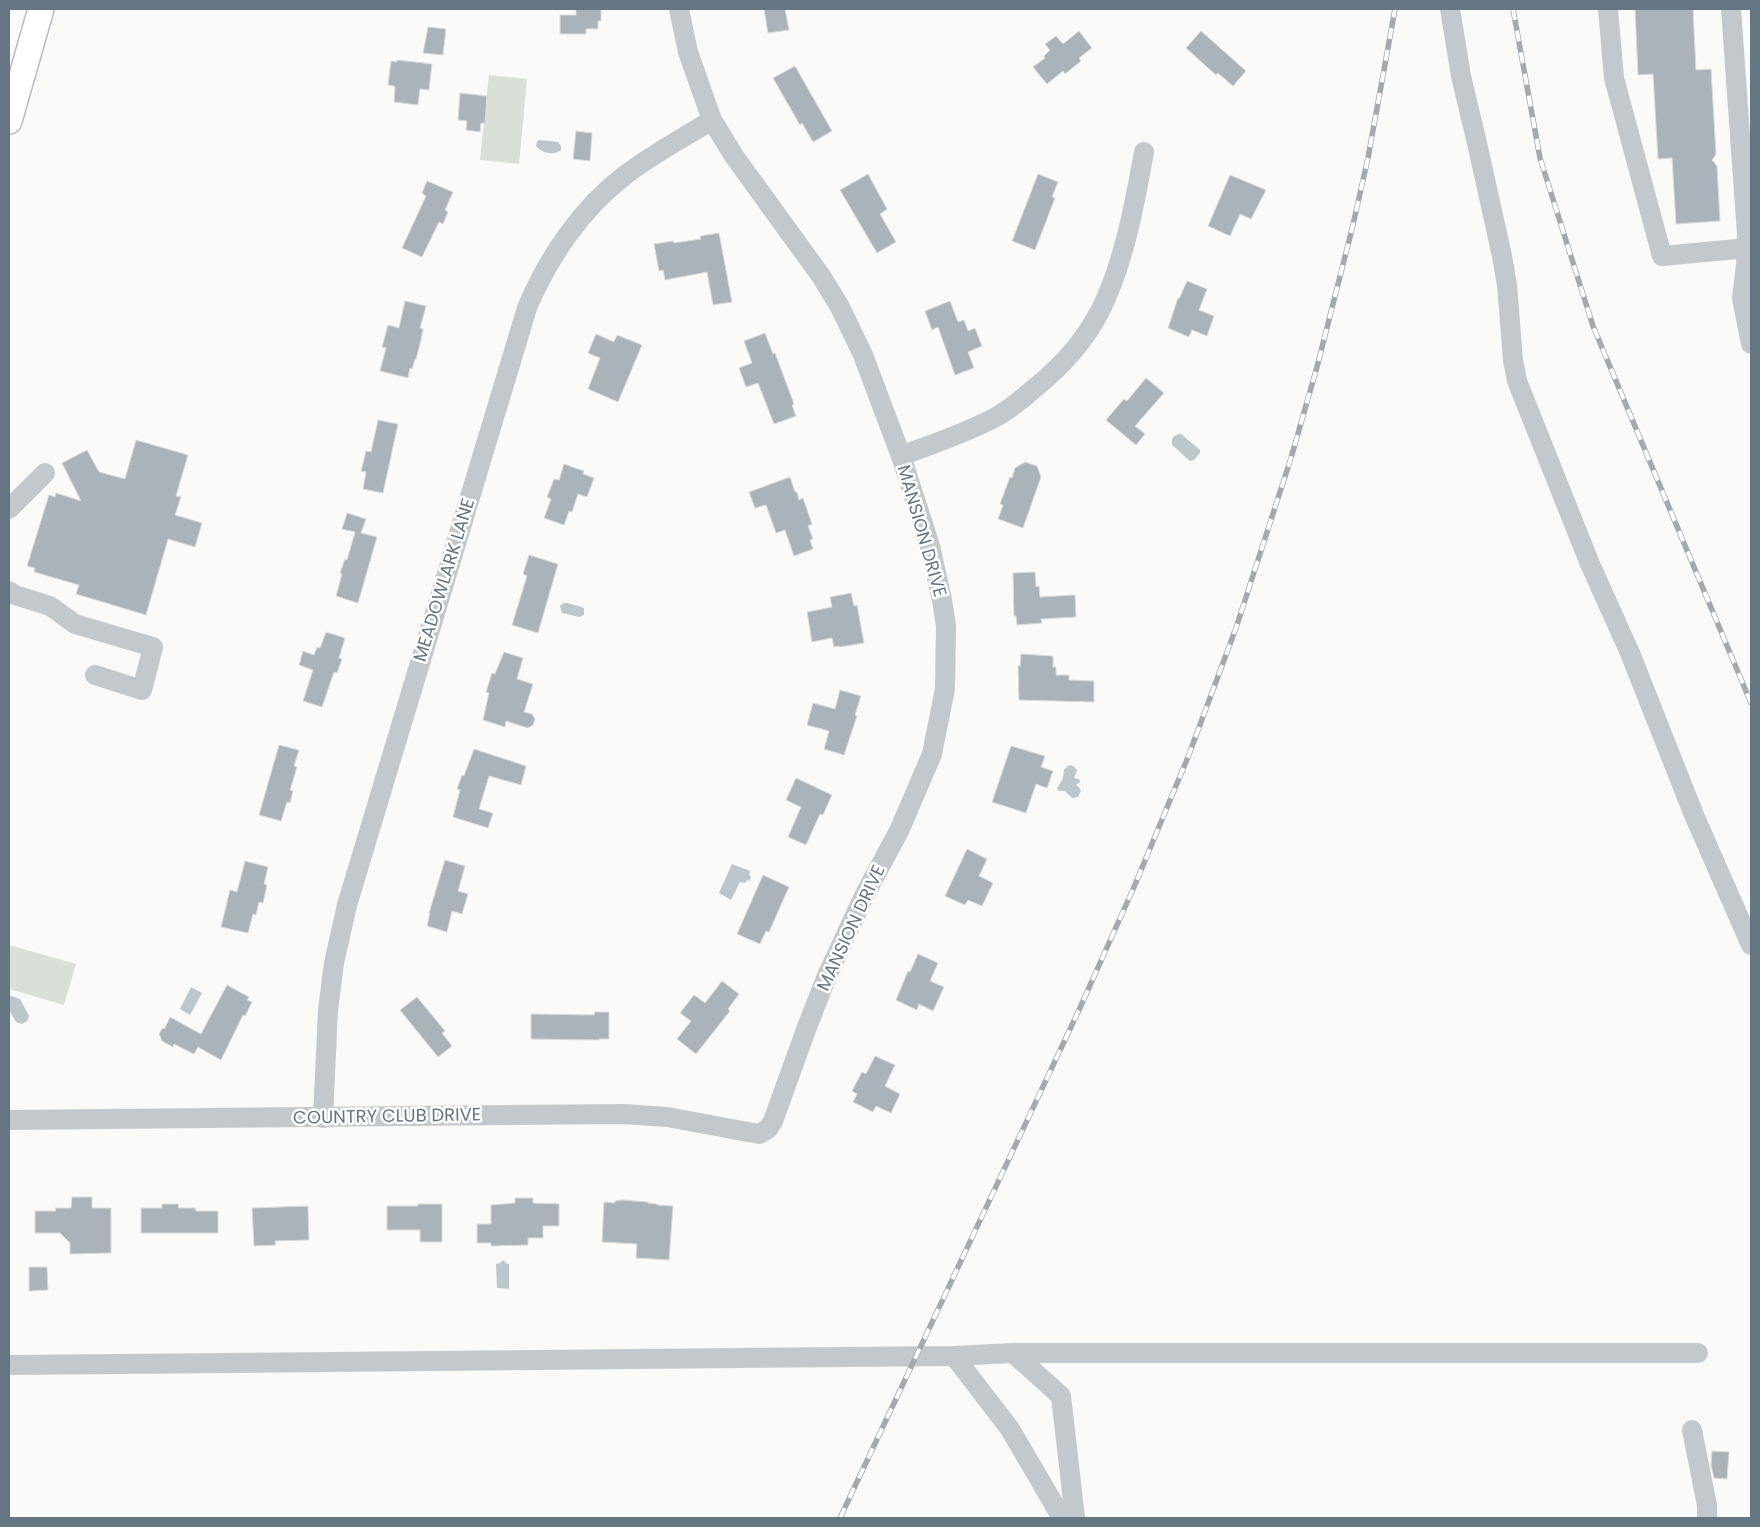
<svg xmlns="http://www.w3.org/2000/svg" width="1760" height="1527" font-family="Poppins,sans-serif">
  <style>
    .green { fill: #dadfd7 }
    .water { fill: #bbc7cb }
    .building { fill: #aab3b9; stroke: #dcdcda }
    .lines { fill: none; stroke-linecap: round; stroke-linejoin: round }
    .major-casing { stroke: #b5babe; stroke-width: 28 }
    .minor { stroke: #c3c8cc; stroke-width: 20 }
    .major { stroke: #fff; stroke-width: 25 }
    .rail-casing { stroke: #a2aab0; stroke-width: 5.5 }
    .rail { stroke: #fff; stroke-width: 4; stroke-dasharray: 11; stroke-linecap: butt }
    .labels { text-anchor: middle; stroke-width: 5; stroke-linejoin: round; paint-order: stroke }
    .street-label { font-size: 18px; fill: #657683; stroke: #fff }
  </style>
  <rect width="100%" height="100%" fill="#fafaf8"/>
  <g class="green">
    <polygon points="489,75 527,79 519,164 480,160"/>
    <polygon points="9,945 76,964 64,1005 9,989"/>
  </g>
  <g class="water">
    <path d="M540 140 558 142 561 146V150C553 156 541 153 536 146L537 141Z"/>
    <polygon points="1178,434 1181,434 1200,450 1200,453 1194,460 1190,461 1172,445 1172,439 1175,435 1176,436"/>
    <polygon points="567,603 582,607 584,609 584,615 579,617 562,613 560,606 564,603"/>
    <polygon points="1070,765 1073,766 1077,770 1074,778 1079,779 1080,782 1076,785 1079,787 1081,791 1078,797 1072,798 1065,791 1059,791 1057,789 1063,778 1064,769"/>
    <polygon points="732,864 750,871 749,875 751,877 749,881 747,880 745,883 740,882 731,900 719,893"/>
    <polygon points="191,987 202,993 190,1015 180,1009"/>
    <polygon points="9,995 20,999 29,1016 27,1021 22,1024 16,1022 9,1010"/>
    <polygon points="501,1261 505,1261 505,1263 509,1264 509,1289 497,1288 496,1264 501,1263"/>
  </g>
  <g class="building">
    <polygon points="576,9 601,9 601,21 598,21 598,29 586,29 586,34 560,34 560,15 576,15"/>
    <polygon points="764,9 785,9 789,30 768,33"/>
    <polygon points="1635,9 1693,9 1696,70 1711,69 1716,154 1712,160 1717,166 1720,221 1676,224 1672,158 1658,159 1653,74 1638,75"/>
    <polygon points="428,27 446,29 443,55 423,53"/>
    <polygon points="1079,31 1092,48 1079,58 1081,61 1065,74 1063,71 1047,84 1033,67 1045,58 1044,56 1050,50 1045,44 1056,36 1063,44"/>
    <polygon points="1201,31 1246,71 1233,86 1218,73 1216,75 1186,48"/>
    <polygon points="397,60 432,64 429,90 420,89 418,105 394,102 395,88 394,86 388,85 391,61 397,62"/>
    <polygon points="795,66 832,131 813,142 802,123 800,125 773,78"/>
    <polygon points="460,93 487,96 485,123 481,123 480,132 466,130 467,121 458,120"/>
    <polygon points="576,131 592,133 590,161 573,159"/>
    <polygon points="868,174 887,209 880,214 896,242 877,253 840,190"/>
    <polygon points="1038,174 1058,182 1052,197 1055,198 1035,250 1012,241"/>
    <polygon points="1230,175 1266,190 1251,219 1240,214 1230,236 1208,226"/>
    <polygon points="427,181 453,192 445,210 448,212 443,224 439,222 422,257 402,248 426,196 422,193"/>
    <polygon points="719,233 732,302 713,305 707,272 665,280 663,270 659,271 654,244 673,241 674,243 701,239 700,236"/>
    <polygon points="1187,281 1207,289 1199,310 1214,316 1207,336 1192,330 1189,337 1168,328 1178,298 1179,299"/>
    <polygon points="405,301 426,306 420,328 423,329 421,340 416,359 415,359 412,369 410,368 408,378 380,371 386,348 382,347 388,325 399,328"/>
    <polygon points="950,301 958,322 964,320 968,331 975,328 982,346 968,352 974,368 955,375 938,327 932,330 925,311"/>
    <polygon points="765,333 773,354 775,353 794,404 792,405 796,416 774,424 758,383 746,387 739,368 752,363 744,341"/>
    <polygon points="596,334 614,342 617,335 642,345 618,402 588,389 600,358 588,353"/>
    <polygon points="1146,378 1164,393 1135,426 1145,434 1136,445 1106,420 1124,399 1127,401"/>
    <polygon points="378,420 398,424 383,493 363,489 366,472 361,471 366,451 371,452"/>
    <polygon points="136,440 188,455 176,496 181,497 175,515 202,523 195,547 168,539 146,615 76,594 79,585 34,572 35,568 27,566 49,495 55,497 56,493 81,501 62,463 87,450 99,472 125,479"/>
    <polygon points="1025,462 1037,466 1041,477 1023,528 998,519 1003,505 1000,504 1010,477 1012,478 1015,468"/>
    <polygon points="564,464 584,471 583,474 594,478 587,497 578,494 572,512 569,511 564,525 544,518 551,499 547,497 554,479 559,480"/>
    <polygon points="790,477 795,492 797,492 799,500 803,498 812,524 808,526 813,539 810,540 813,549 794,556 785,530 776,533 766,505 755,508 749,492"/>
    <polygon points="347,513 366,519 361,533 377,537 358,603 336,596 342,574 340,573 345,559 347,560 355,532 342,529"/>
    <polygon points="529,555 558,564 538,633 512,625 527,576 523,574"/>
    <polygon points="1035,572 1036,587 1039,586 1040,597 1075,595 1076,617 1041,619 1042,623 1017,625 1016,616 1014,616 1013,573"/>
    <polygon points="851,593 854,606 857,605 864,643 840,647 839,646 834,647 832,638 812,642 807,612 832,607 830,597"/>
    <polygon points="326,632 345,638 339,658 342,659 337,673 334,672 322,707 303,701 313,670 299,665 303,651 314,655 317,647 320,648"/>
    <polygon points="504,652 523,658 517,679 533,684 524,712 532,714 535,719 533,725 528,728 506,721 505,727 483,720 489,693 486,692 492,673 495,674"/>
    <polygon points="1021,654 1053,656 1053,667 1056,667 1056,675 1069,675 1069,680 1094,681 1094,702 1019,700 1018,666 1020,666"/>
    <polygon points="840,690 861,696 855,715 857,716 844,755 824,749 829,731 807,725 813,703 835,709"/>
    <polygon points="279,745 299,750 294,766 297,767 290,790 293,791 290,803 287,802 281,821 259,815"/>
    <polygon points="1011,746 1045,756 1041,767 1053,771 1047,788 1036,784 1026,813 992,802"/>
    <polygon points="474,749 526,766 521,785 489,776 479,809 493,813 488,828 453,817 460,790 457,789 462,775 464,776"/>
    <polygon points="796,778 832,795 823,815 820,814 806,845 788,837 801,807 786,800"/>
    <polygon points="967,849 987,859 979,876 993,883 982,906 968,900 965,905 945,896"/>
    <polygon points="445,860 465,866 458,891 468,894 462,914 452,911 447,932 427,926 430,913 429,913"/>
    <polygon points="245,861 268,867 264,884 267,885 263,903 259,902 256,915 253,914 248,933 221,927 230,890 237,892"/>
    <polygon points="763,875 789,887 769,932 766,931 760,944 737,934"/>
    <polygon points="918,954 938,963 930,981 944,987 933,1011 919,1004 917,1010 896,1000 908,971 910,972"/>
    <polygon points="722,981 739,994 728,1009 730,1011 696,1054 677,1039 691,1021 680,1013 694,995 705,1003"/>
    <polygon points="227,985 249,997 247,1000 252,1002 245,1016 243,1015 221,1060 198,1047 194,1054 174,1044 173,1047 162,1041 159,1034 162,1029 165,1028 170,1017 201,1034"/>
    <polygon points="417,997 445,1031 442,1033 452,1046 438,1057 400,1010"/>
    <polygon points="595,1012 609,1012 609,1039 599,1039 599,1040 531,1039 531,1014 594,1015"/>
    <polygon points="875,1056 895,1065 885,1086 900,1094 891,1113 876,1106 873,1112 853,1102 857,1094 852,1091 862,1072 866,1074"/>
    <polygon points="72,1197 92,1197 92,1208 111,1208 111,1253 70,1254 70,1243 60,1233 35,1233 35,1211 56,1211 55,1208 71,1208"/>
    <polygon points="515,1198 533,1198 533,1203 559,1204 559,1226 543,1226 543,1238 528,1238 528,1245 491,1246 491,1243 477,1243 477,1224 491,1224 491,1205 515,1203"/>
    <polygon points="623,1200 648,1202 648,1203 657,1204 657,1205 673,1206 669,1260 636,1258 637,1244 602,1242 604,1202 615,1203 615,1201"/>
    <polygon points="162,1204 179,1204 178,1208 195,1208 196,1211 218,1211 218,1233 141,1233 141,1208 162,1208"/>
    <polygon points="418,1204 442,1204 442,1242 420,1242 420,1230 387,1230 387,1206 418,1206"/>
    <polygon points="308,1206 309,1240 275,1241 276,1245 254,1246 252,1208"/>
    <polygon points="29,1267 47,1267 48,1290 29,1291"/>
    <polygon points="1712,1451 1729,1452 1727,1479 1714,1478 1711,1465"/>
  </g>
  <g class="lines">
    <defs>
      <polyline id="major" points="9,121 41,9"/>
    </defs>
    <use href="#major" class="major-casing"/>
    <g class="minor">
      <polyline points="1450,9 1461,76 1477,143 1502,256 1507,285 1513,360 1517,381 1590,564 1630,653 1694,815 1751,945"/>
      <polyline points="1608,9 1614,78 1662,256 1748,248 1731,9"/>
      <polyline points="1748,248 1742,298 1751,344"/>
      <path d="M901 456C933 444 966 433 996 417 1011 409 1023 398 1036 387 1062 366 1086 339 1101 309 1124 263 1135 202 1144 152"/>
      <polyline points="9,509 45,473"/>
      <polyline points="9,591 15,595 50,606 75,624 153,647 142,690 95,675"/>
      <path d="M323 1118 328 1010 334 963 347 905 527 308C548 258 581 209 624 176 651 155 683 138 712 120"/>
      <polyline points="9,1120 623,1114 667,1117 759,1134 768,1129 773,1121 807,1027 827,976 865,894 899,831 932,754 945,689 946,626 942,600 930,546 901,456 863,355 840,307 821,276 734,156 712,120 688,52 679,9"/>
      <polyline points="1013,1353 1061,1396 1075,1518"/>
      <polyline points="954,1356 1010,1429 1062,1518"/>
      <polyline points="9,1365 954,1356 1013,1353 1698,1353"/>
      <polyline points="1692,1430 1707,1505 1707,1518"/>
    </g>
    <use href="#major" class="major"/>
    <defs>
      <g id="rail">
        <polyline points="1513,9 1540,158 1593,326 1751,703"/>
        <polyline points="840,1518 1079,1010 1134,887 1188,757 1236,628 1291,458 1317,367 1352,229 1368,158 1395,9"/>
      </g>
    </defs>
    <use href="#rail" class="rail-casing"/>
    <use href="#rail" class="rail"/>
  </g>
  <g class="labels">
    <g class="street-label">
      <text transform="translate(922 531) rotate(74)" y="6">MANSION DRIVE</text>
      <text transform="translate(444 580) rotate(-73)" y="6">MEADOWLARK LANE</text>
      <text transform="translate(851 928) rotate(-65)" y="6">MANSION DRIVE</text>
      <text transform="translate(387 1116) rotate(-1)" y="6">COUNTRY CLUB DRIVE</text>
    </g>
  </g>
  <rect width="1760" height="1527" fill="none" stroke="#657683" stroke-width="20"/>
</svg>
